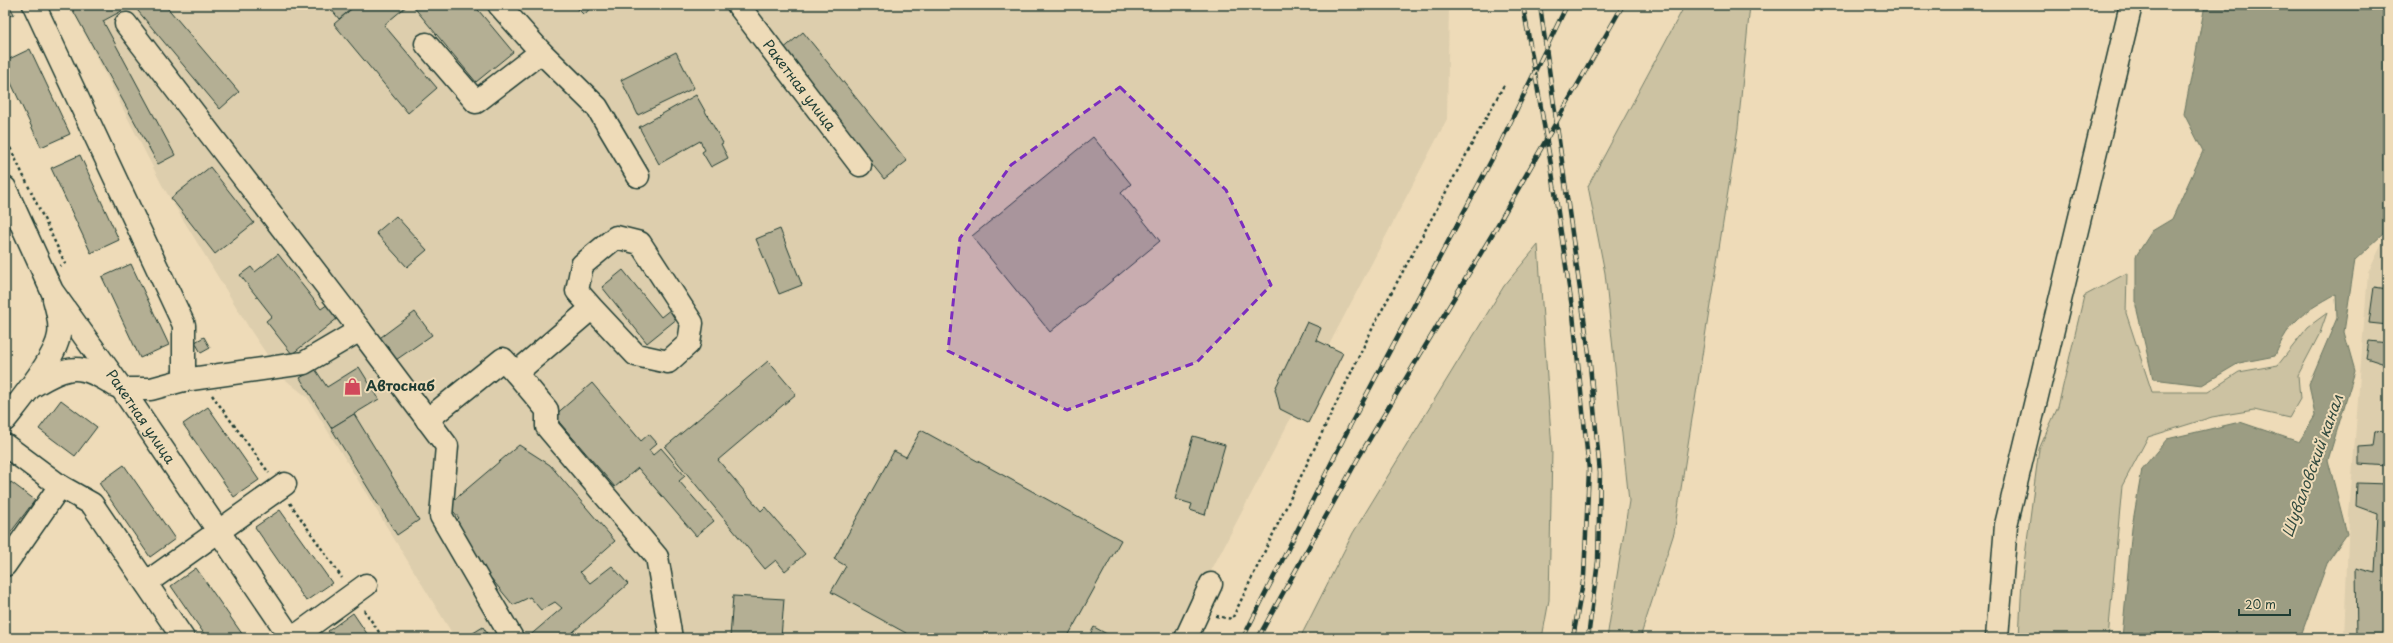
<svg xmlns="http://www.w3.org/2000/svg" width="2393" height="643" font-family="'Playpen Sans',sans-serif">
  <style>
    .built { fill: #ddcead }
    .green { fill: #ccc2a2; stroke: #76806b }
    .water { fill: #9c9d83; stroke: #6a7763 }
    .building { fill: #b4af94; stroke: #1f3d34 }
    .lines { fill: none; stroke-linecap: round; stroke-linejoin: round }
    .minor-casing { stroke: #1f3d34; stroke-width: 25 }
    .path { stroke: #1f3d34; stroke-width: 2.5; stroke-dasharray: 3 3; stroke-linecap: butt }
    .minor { stroke: #eedbb8; stroke-width: 22 }
    .rail-casing { stroke: #1f3d34; stroke-width: 4.5 }
    .rail { stroke: #eedbb8; stroke-width: 3; stroke-dasharray: 9; stroke-linecap: butt }
    .marked { fill: #7b2cbf; fill-opacity: 0.2; stroke: #7b2cbf; stroke-width: 3; stroke-dasharray: 8 5; stroke-linejoin: round }
    .labels { text-anchor: middle; stroke-width: 4; stroke-linejoin: round; paint-order: stroke }
    .street-label { font-size: 14px; fill: #1f3d34; stroke: #eedbb8 }
    .poi-label { font-size: 14px; font-weight: bold; fill: #1f3d34; stroke: #eedbb8; text-anchor: start }
    .water-label { font-size: 15px; font-style: italic; fill: #324b40; stroke: #eedbb8 }
  </style>
  <rect width="100%" height="100%" fill="#eedbb8"/>
  <filter id="ink" filterUnits="userSpaceOnUse"><feTurbulence type="fractalNoise" baseFrequency=".025" numOctaves="2"/><feDisplacementMap in="SourceGraphic" scale="8" xChannelSelector="R" yChannelSelector="G"/><feConvolveMatrix kernelMatrix="1 2 1 2 8 2 1 2 1" color-interpolation-filters="sRGB"/></filter>
  <g filter="url(#ink)">
    <g class="built">
      <polygon points="70,5 1449,5 1447,119 1176,638 455,638 307,397 282,377 251,331 162,185"/>
      <polygon points="2388,231 2388,638 2344,638 2349,515 2368,273"/>
    </g>
    <g class="green">
      <polygon points="1685,5 1750,5 1738,128 1674,533 1640,638 1607,638 1629,501 1605,273 1588,186"/>
      <polygon points="1538,245 1552,450 1549,600 1542,638 1300,638 1353,533 1504,286"/>
      <polygon points="2127,273 2126,313 2152,392 2208,392 2239,372 2278,365 2308,327 2327,313 2320,333 2298,375 2300,399 2289,418 2254,410 2212,417 2148,437 2122,486 2108,638 2019,638 2022,579 2039,449 2058,407 2084,296"/>
    </g>
    <path class="water" d="M2205 5H2388V223L2383 234 2355 260 2344 332 2355 371 2328 460 2347 534 2328 561 2300 638H2122L2132 527 2142 469 2167 439 2240 422 2299 442 2315 416 2309 384 2337 318 2336 294C2304 312 2289 320 2275 356L2239 363 2202 385 2153 379 2136 306V256L2152 231 2172 219 2203 151 2184 114Z"/>
    <g class="building">
      <polygon points="5,5 9,5 14,14 5,18"/>
      <polygon points="70,5 128,5 129,7 103,21 175,155 158,164"/>
      <polygon points="133,5 165,5 239,92 220,109"/>
      <polygon points="328,5 356,5 339,19"/>
      <polygon points="356,5 408,5 384,25 437,88 408,113 334,24"/>
      <polygon points="412,5 474,5 513,52 476,82"/>
      <polygon points="574,5 593,5 584,15"/>
      <polygon points="803,32 907,161 884,179 781,51"/>
      <polygon points="30,49 70,134 41,147 5,70 5,61"/>
      <polygon points="676,52 694,88 638,115 621,80"/>
      <polygon points="696,95 723,143 721,144 728,158 711,167 702,152 705,150 700,141 659,164 639,127"/>
      <polygon points="1093,137 1131,184 1121,193 1160,241 1050,332 972,236"/>
      <polygon points="80,155 119,240 91,253 51,168"/>
      <polygon points="210,167 254,223 215,254 171,198"/>
      <polygon points="396,216 427,250 407,267 376,233"/>
      <polygon points="780,229 802,285 779,294 756,239"/>
      <polygon points="278,254 321,309 328,304 338,318 292,354 266,321 272,316 240,275 251,267 255,272"/>
      <polygon points="131,264 169,345 140,358 102,277"/>
      <polygon points="623,270 661,317 671,309 678,318 647,343 602,287"/>
      <polygon points="2374,287 2388,289 2388,325 2369,323"/>
      <polygon points="415,312 432,335 393,362 377,340"/>
      <polygon points="1307,322 1321,328 1316,340 1343,353 1308,423 1280,409 1275,389"/>
      <polygon points="204,337 210,348 201,353 195,342"/>
      <polygon points="2369,341 2388,343 2388,365 2366,358"/>
      <polygon points="768,361 796,394 718,460 761,511 765,507 805,554 785,571 776,560 765,569 665,447"/>
      <polygon points="359,367 379,399 331,428 300,378 315,369 327,387"/>
      <polygon points="592,383 641,441 649,434 657,443 649,450 653,455 661,448 685,476 679,481 714,521 696,536 638,468 615,487 554,416"/>
      <polygon points="61,400 97,427 75,456 39,429"/>
      <polygon points="208,407 259,480 234,497 183,424"/>
      <polygon points="354,414 419,520 397,535 331,428"/>
      <polygon points="921,430 1121,540 1067,638 915,638 831,592 846,566 834,559 894,451 906,457"/>
      <polygon points="2375,431 2388,432 2388,466 2359,464 2359,447 2373,446"/>
      <polygon points="1193,436 1225,445 1205,515 1190,510 1192,504 1175,499"/>
      <polygon points="519,445 550,465 615,541 580,572 590,583 612,566 628,584 566,638 527,638 562,608 555,602 541,610 530,597 513,605 449,527 459,518 448,505"/>
      <polygon points="124,465 175,539 150,557 99,483"/>
      <polygon points="11,482 35,500 8,536 5,534 5,490"/>
      <polygon points="2357,483 2388,484 2388,638 2357,638 2356,568 2375,573 2378,514 2356,506"/>
      <polygon points="280,510 332,583 306,601 255,527"/>
      <polygon points="196,568 245,638 207,638 171,586"/>
      <polygon points="733,596 784,599 781,638 730,638"/>
      <polygon points="353,613 370,638 333,638 328,631"/>
      <polygon points="483,627 490,638 465,638"/>
      <polygon points="1094,627 1114,638 1088,638"/>
    </g>
    <g class="lines">
      <defs>
        <g id="minor">
          <polyline points="34,5 184,325 184,380"/>
          <polyline points="499,5 541,52 597,107 638,176"/>
          <path id="s1" d="M738 5 860 165"/>
          <polyline points="126,24 360,330"/>
          <polyline points="426,44 476,102 541,52"/>
          <path id="s2" d="M5 188 52 291 122 389 291 638"/>
          <polyline points="516,373 547,410 547,427 657,557 671,638"/>
          <path d="M33 386C70 364 80 363 116 386"/>
          <polyline points="122,389 151,389 184,380 304,363 360,330 447,446 441,516 512,638"/>
          <path d="M5 420C20 401 56 358 59 335 61 323 57 310 54 299"/>
          <polyline points="427,420 503,359 516,373 592,308 577,291 582,265 616,237 640,243 692,323 689,343 668,362 636,355 592,308"/>
          <polyline points="5,445 60,486 92,504 183,638"/>
          <polyline points="5,565 60,486"/>
          <polyline points="146,583 285,484"/>
          <polyline points="293,638 366,585"/>
          <polyline points="1186,638 1211,584"/>
          <polyline points="1997,638 2006,525 2131,5"/>
        </g>
      </defs>
      <use href="#minor" class="minor-casing"/>
      <g class="path">
        <polyline points="5,137 65,263 60,266"/>
        <polyline points="212,395 269,473"/>
        <polyline points="290,503 342,578"/>
        <polyline points="364,610 383,638"/>
        <polyline points="1216,616 1232,619 1376,321 1504,85"/>
      </g>
      <use href="#minor" class="minor"/>
      <defs>
        <g id="rail">
          <polyline points="1523,5 1551,165 1573,314 1589,470 1584,576 1573,638"/>
          <polyline points="1540,5 1589,354 1600,473 1598,561 1588,638"/>
          <polyline points="1243,638 1353,420 1499,146 1567,5"/>
          <polyline points="1258,638 1360,455 1493,233 1623,5"/>
        </g>
      </defs>
      <use href="#rail" class="rail-casing"/>
      <use href="#rail" class="rail"/>
    </g>
  </g>
  <path class="marked" d="M1120 87 1226 190 1271 285 1197 362 1067 410 948 351 960 238 1011 165Z"/>
  <defs>
    <symbol id="shop-bare" viewBox="-9 -9 18 18"><path d="M-5-2.5h2.3a2.7 3.5 0 0 1 5.4 0H5L5.5 6h-11ZM-1.5-2.5h3a1.5 2.3 0 0 0-3 0Z" fill="#d1495b" stroke="#eedbb8" stroke-width="2.5" paint-order="stroke"/></symbol>
  </defs>
  <g fill-rule="evenodd">
    <use href="#shop-bare" x="340" y="374" width="25" height="25"/>
  </g>
  <g class="labels">
    <g class="street-label">
      <text dy="5" stroke="none"><textPath href="#s1" startOffset="101">Ракетная улица</textPath></text>
      <text dy="5" stroke="none"><textPath href="#s2" startOffset="267">Ракетная улица</textPath></text>
    </g>
    <g class="poi-label">
      <text x="366" y="391">Автоснаб</text>
    </g>
    <g class="water-label">
      <text transform="translate(2313 466) rotate(-70)" y="5">Шуваловский канал</text>
    </g>
  </g>
  <rect width="2393" height="643" fill="none" stroke="#eedbb8" stroke-width="20"/>
  <rect x="10" y="10" width="2373" height="623" fill="none" stroke="#1f3d34" stroke-width="1.5" filter="url(#ink)"/>
  <path d="M2239 609v6h51v-6" fill="none" stroke="#1f3d34" stroke-width="2"/>
  <text x="2245" y="609" font-size="12" fill="#1f3d34" stroke="#eedbb8" stroke-width="3" paint-order="stroke">20 m</text>
</svg>
